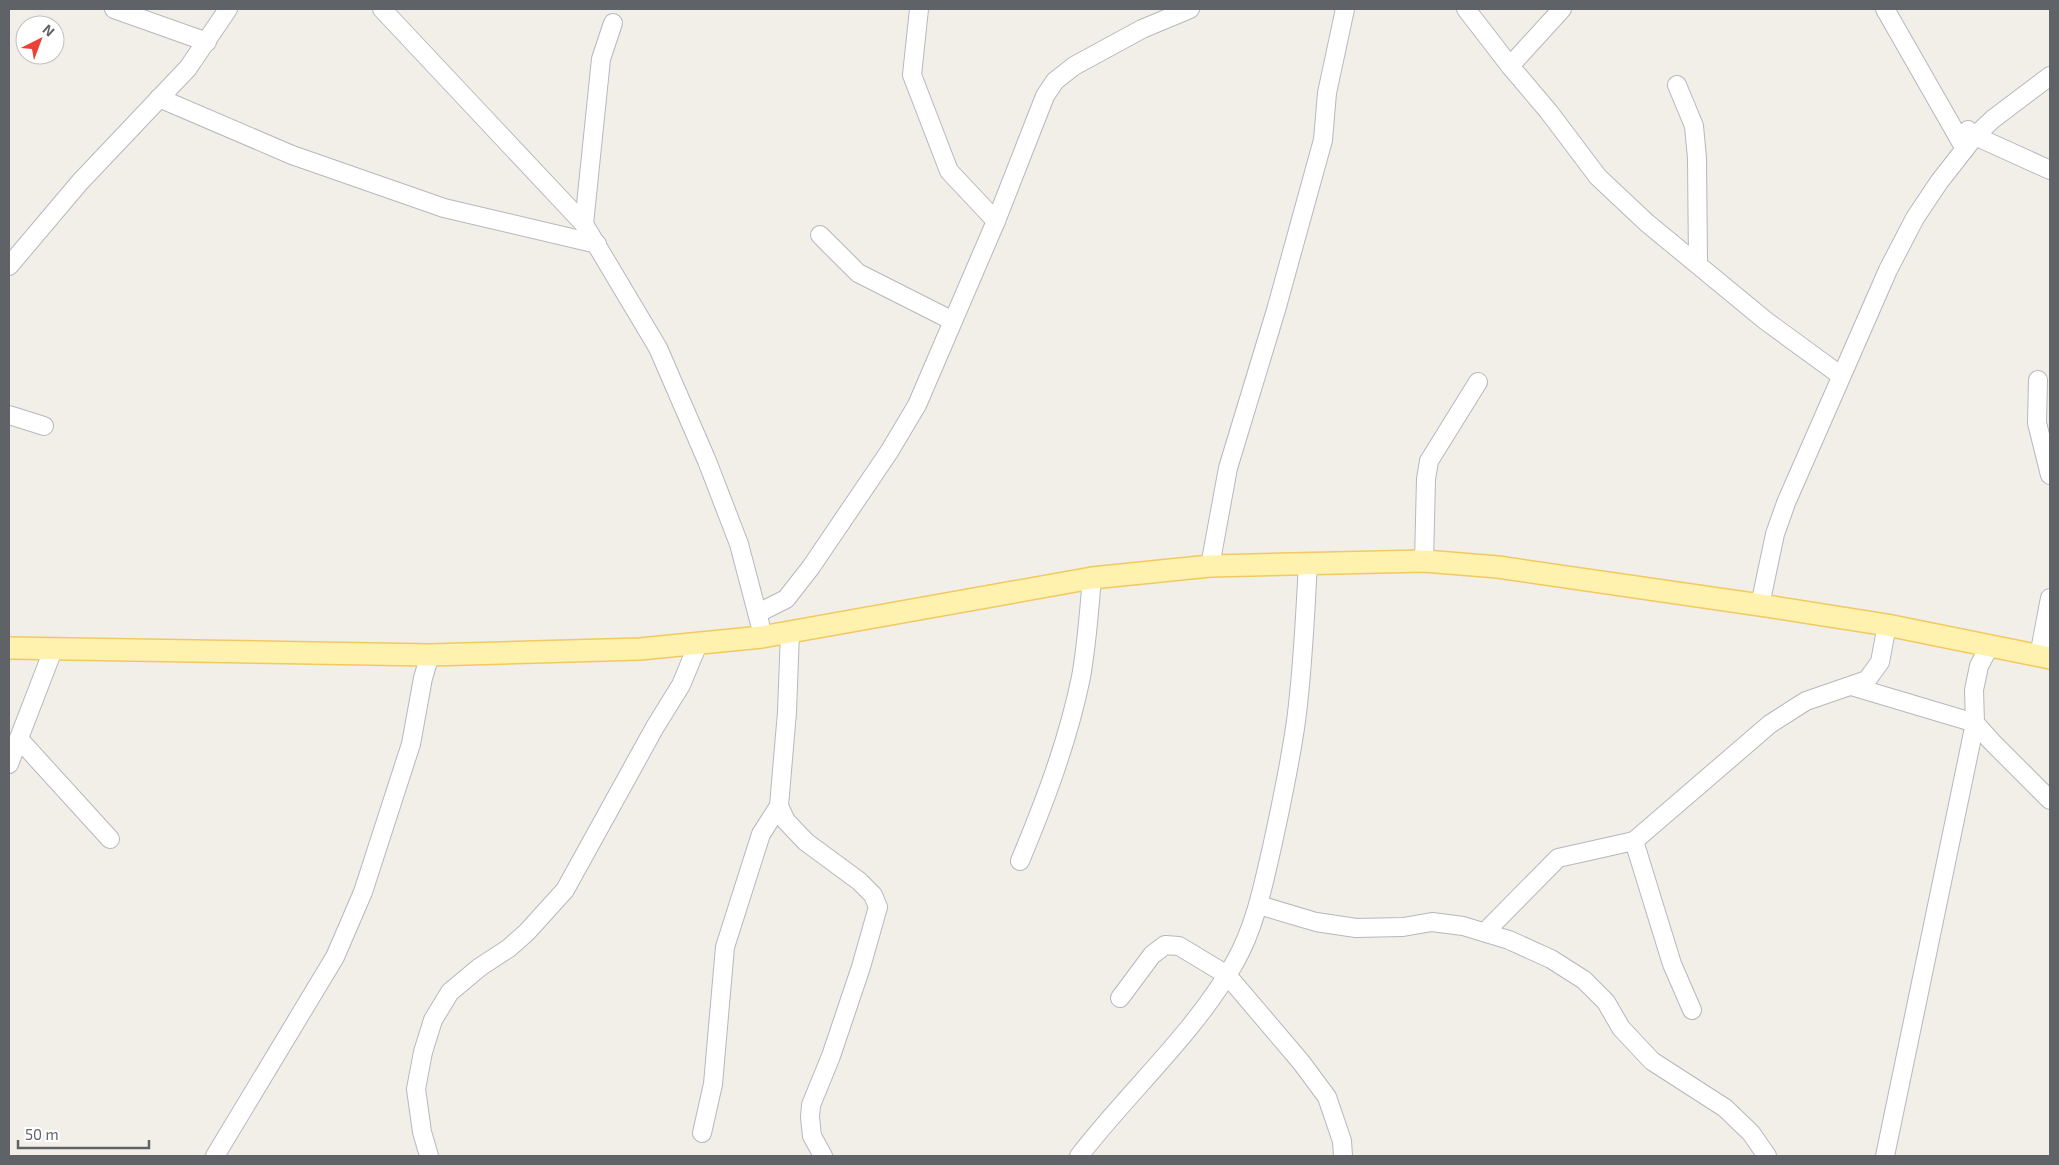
<svg xmlns="http://www.w3.org/2000/svg" width="2059" height="1165" font-family="'Exo 2',sans-serif">
  <style>
    .lines { fill: none; stroke-linecap: round; stroke-linejoin: round }
    .minor-casing { stroke: #b5b8bc; stroke-width: 20 }
    .major-casing { stroke: #f2c960; stroke-width: 24 }
    .minor { stroke: #fff; stroke-width: 18 }
    .major { stroke: #fff2af; stroke-width: 21 }
  </style>
  <rect width="100%" height="100%" fill="#f1efe8"/>
  <g class="lines">
    <defs>
      <g id="minor">
        <polyline points="114,9 207,42"/>
        <polyline points="382,9 584,224 658,348 707,461 739,544 760,624"/>
        <polyline points="919,9 912,75 949,171 996,221"/>
        <polyline points="1466,9 1510,66 1549,112 1598,177 1647,223 1766,321 1840,375"/>
        <polyline points="1885,9 1965,149"/>
        <polyline points="1510,66 1562,9"/>
        <polyline points="1677,85 1694,126 1697,158 1698,263"/>
        <polyline points="159,98 292,155 444,208 597,244"/>
        <polyline points="1968,130 1975,136 2050,170"/>
        <polyline points="584,224 601,59 613,23"/>
        <polyline points="820,235 858,273 953,321"/>
        <polyline points="9,266 80,182 188,68 228,9"/>
        <polyline points="2038,380 2037,423 2050,475"/>
        <polyline points="9,415 44,426"/>
        <polyline points="1424,561 1426,479 1429,461 1478,382"/>
        <polyline points="1210,566 1228,468 1276,310 1323,140 1327,93 1345,9"/>
        <polyline points="1760,605 1775,534 1786,503 1888,270 1915,218 1939,182 1975,136 1993,119 2050,76"/>
        <polyline points="758,613 786,599 811,567 889,452 917,405 996,221 1045,96 1055,81 1074,66 1142,29 1190,9"/>
        <polyline points="790,632 787,712 779,806 786,821 806,842 859,881 873,895 878,907 861,967 831,1056 811,1105 810,1117 812,1136 823,1156"/>
        <polyline points="1989,647 1979,666 1974,690 1975,723 1992,742 2050,800"/>
        <polyline points="2039,656 2050,598"/>
        <polyline points="1851,686 1975,723 1885,1156"/>
        <polyline points="19,739 110,839"/>
        <polyline points="9,764 53,650"/>
        <polyline points="1634,841 1770,724 1806,701 1867,680 1880,662 1887,625"/>
        <path d="M1020 861C1045 801 1068 741 1081 677 1087 644 1089 611 1092 578"/>
        <polyline points="1259,905 1316,922 1356,928 1403,927 1432,922 1463,926 1509,940 1551,959 1584,980 1606,1002 1621,1028 1652,1061 1725,1108 1751,1133 1767,1156"/>
        <polyline points="1485,932 1558,858 1634,841 1672,964 1692,1010"/>
        <polyline points="1120,998 1152,955 1165,945 1179,946 1227,975 1301,1062 1327,1097 1342,1141 1343,1156"/>
        <polyline points="702,1133 713,1084 725,947 761,834 779,806"/>
        <polyline points="215,1156 335,957 363,892 411,744 423,678 430,655"/>
        <polyline points="429,1156 422,1132 416,1089 423,1052 433,1020 450,992 480,967 509,948 527,932 565,890 655,727 681,685 698,644"/>
        <path d="M1079 1156C1130 1090 1193 1035 1235 962 1255 927 1263 886 1272 847 1281 806 1290 764 1296 721 1303 669 1305 616 1308 563"/>
      </g>
      <polyline id="major" points="9,648 430,655 640,649 762,637 1092,578 1210,566 1424,561 1498,567 1760,605 1887,625 2050,658"/>
    </defs>
    <use href="#minor" class="minor-casing"/>
    <use href="#major" class="major-casing"/>
    <use href="#minor" class="minor"/>
    <use href="#major" class="major"/>
  </g>
  <rect width="2059" height="1165" fill="none" stroke="#5f6368" stroke-width="20"/>
  <g transform="translate(40 40) rotate(42)"><circle r="24" fill="#ffffff" stroke="#bfc1c3"/>
  <path d="M0-4L9 19L0 12L-9 19Z" fill="#ea4335"/>
  <text y="-8" font-size="14" font-weight="bold" text-anchor="middle" fill="#5f6368">N</text>
  </g>
  <path d="M18 1140v8h131v-8" fill="none" stroke="#5f6368" stroke-width="2.5"/>
  <text x="25" y="1140" font-size="15" fill="#5f6368" stroke="#ffffff" stroke-width="4" paint-order="stroke">50 m</text>
</svg>
